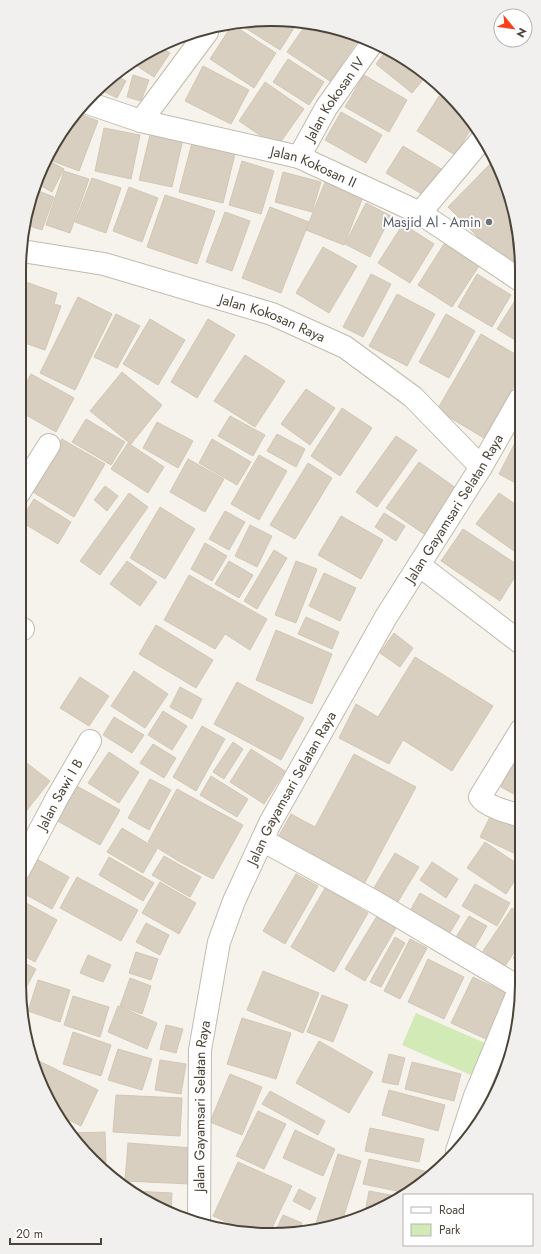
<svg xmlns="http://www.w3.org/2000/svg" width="541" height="1254" font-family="Jost,sans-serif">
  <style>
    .green { fill: #d2eab5 }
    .building { fill: #d8cfc1; stroke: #d3c7b4 }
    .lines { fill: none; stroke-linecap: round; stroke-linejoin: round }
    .minor-casing { stroke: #c2bbae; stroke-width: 24 }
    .minor { stroke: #fff; stroke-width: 22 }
    .worship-dot { fill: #6b7280; stroke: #fff; stroke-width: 1.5 }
    .labels { text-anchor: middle; stroke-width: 3.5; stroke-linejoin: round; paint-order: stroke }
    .street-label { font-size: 14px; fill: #4b4439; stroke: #fff }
    .worship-label { font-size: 14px; fill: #5b616d; stroke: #fff; text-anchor: end }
    .rim { fill: none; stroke: #4b4439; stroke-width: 2 }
  </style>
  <rect width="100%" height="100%" fill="#f6f3ec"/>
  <polygon class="green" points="416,1013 485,1043 471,1075 402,1045"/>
  <g class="building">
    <polygon points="254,20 296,25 280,50 239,24"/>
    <polygon points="232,25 233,25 276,53 254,88 210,59"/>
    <polygon points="305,26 352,32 360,37 330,81 287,52"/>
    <polygon points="158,46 170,53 154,77 134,64"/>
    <polygon points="387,50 410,62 426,76 412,93 376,64"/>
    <polygon points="288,59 324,82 309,105 273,82"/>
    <polygon points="203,66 249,90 231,124 185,101"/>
    <polygon points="133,75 149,80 141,101 127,97"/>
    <polygon points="364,75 407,100 389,132 345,107"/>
    <polygon points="118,77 126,81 117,98 105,92 111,82"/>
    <polygon points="265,82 304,109 277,147 239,121"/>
    <polygon points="439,96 465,113 470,117 474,124 455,155 417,131"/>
    <polygon points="341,112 382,135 366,163 325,140"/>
    <polygon points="77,113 98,121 79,171 50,160"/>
    <polygon points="104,128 140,135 131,179 95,171"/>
    <polygon points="151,131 183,139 172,187 139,180"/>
    <polygon points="192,143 235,154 223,203 179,192"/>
    <polygon points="403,146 443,170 427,197 386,173"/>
    <polygon points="49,161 64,169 52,192 36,183"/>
    <polygon points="242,161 274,171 261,214 229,205"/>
    <polygon points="492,162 503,174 520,237 520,269 515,274 448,207"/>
    <polygon points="64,171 89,179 70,233 46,225"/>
    <polygon points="283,172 321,182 312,212 275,202"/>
    <polygon points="92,178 121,188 106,233 75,222"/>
    <polygon points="325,182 363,197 344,245 306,230"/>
    <polygon points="129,187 158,198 142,242 113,231"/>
    <polygon points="33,189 54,197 42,230 27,225"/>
    <polygon points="165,195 215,211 197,264 147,247"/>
    <polygon points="366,203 391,216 370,257 345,244"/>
    <polygon points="270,207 309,222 281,293 242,278"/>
    <polygon points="225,212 250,221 232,271 206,262"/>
    <polygon points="403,224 434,244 410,283 378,263"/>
    <polygon points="444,244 479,266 452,307 418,285"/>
    <polygon points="323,247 357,266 329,313 296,293"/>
    <polygon points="371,274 391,284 363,337 343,327"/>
    <polygon points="477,274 511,295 492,327 458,307"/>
    <polygon points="19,276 24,278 23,281 57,293 54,304 61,306 45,350 19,341"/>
    <polygon points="397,294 435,314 407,366 369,346"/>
    <polygon points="78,297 112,314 75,390 40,373"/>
    <polygon points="516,299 520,302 520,343 497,329"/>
    <polygon points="116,314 140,326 117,368 94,357"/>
    <polygon points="446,314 475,331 449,378 419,362"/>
    <polygon points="150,319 185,340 158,385 123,364"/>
    <polygon points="208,319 235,335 197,398 171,382"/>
    <polygon points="481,334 520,357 520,375 484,438 437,410"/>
    <polygon points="245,355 285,381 255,427 214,401"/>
    <polygon points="122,372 162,405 131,444 90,411"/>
    <polygon points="31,374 74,398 56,432 19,411 19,395"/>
    <polygon points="306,389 335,408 310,445 281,424"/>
    <polygon points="342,408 372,428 340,476 311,456"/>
    <polygon points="230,416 265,435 253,456 218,436"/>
    <polygon points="86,419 125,442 111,465 72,442"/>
    <polygon points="157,422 193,441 178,468 143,448"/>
    <polygon points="520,433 521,486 499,474"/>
    <polygon points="277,434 305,449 296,467 267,451"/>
    <polygon points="396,436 417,450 377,507 356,492"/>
    <polygon points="62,439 105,464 74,517 31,491"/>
    <polygon points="212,439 251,462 237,485 199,463"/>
    <polygon points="128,443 164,467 148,493 111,469"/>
    <polygon points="259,455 287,471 259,520 231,504"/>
    <polygon points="188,459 224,479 205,512 170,492"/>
    <polygon points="419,462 456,488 424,534 386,508"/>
    <polygon points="308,463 332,478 295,539 270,525"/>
    <polygon points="105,486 118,496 107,511 94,500"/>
    <polygon points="129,493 148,507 100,575 80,561"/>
    <polygon points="499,493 521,508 521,556 476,524"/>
    <polygon points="34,499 71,522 58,544 20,521"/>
    <polygon points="160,507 195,529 165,579 130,558"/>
    <polygon points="225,511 245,522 229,550 209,539"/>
    <polygon points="384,513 405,526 396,541 375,527"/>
    <polygon points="341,516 383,540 361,579 318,555"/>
    <polygon points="250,525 272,536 257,567 235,556"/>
    <polygon points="463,529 521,567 500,601 441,561"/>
    <polygon points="205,543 227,556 212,581 191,569"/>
    <polygon points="274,550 287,558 257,609 244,601"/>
    <polygon points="127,561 157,582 140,606 110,584"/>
    <polygon points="229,561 253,575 239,598 215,584"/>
    <polygon points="296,561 317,569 296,623 275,615"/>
    <polygon points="324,573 356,588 340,621 309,606"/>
    <polygon points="189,575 267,619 250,650 225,634 215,649 164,620"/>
    <polygon points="306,617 339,632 332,649 298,634"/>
    <polygon points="156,625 213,660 196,688 139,654"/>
    <polygon points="276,630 332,654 312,704 256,680"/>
    <polygon points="394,633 413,648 400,667 380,653"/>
    <polygon points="415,657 493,706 452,771 403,740 389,764 339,738 356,704 378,717"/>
    <polygon points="134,671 168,694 145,728 111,706"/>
    <polygon points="80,677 109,696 89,726 60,708"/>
    <polygon points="237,682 304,718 281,760 214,724"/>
    <polygon points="180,687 202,699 192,719 170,707"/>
    <polygon points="163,711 187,726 172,750 148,735"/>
    <polygon points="114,717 144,735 132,753 103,735"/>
    <polygon points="202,726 225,739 196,791 173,777"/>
    <polygon points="233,742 243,749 224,779 213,772"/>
    <polygon points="153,744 176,758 164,778 140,763"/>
    <polygon points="251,749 285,771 264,804 230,782"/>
    <polygon points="521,751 521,798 501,787"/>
    <polygon points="109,752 139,772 119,803 88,783"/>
    <polygon points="354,754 416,787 363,886 276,841 291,814 315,827"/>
    <polygon points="19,757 50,781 19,820"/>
    <polygon points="211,776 248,799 237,817 200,795"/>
    <polygon points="150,779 171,790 149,830 128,818"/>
    <polygon points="75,785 120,810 100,845 56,820"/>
    <polygon points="177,789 243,825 213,879 180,862 148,842"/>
    <polygon points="493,811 522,825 522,857 480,837"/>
    <polygon points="122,828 157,849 143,873 107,852"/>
    <polygon points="485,842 522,867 522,870 506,894 467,868"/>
    <polygon points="395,853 419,867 396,905 372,891"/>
    <polygon points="164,856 201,877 190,897 152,875"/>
    <polygon points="109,857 154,883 143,901 99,875"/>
    <polygon points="35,858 69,877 52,909 19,891 19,888"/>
    <polygon points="432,862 458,879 446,898 420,880"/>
    <polygon points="296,874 318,886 285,944 263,931"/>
    <polygon points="77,877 138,910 121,941 60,908"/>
    <polygon points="160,882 196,903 179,934 142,913"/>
    <polygon points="475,884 510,903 497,926 462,906"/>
    <polygon points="325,888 368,913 334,972 291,947"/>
    <polygon points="420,893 460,916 449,934 410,911"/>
    <polygon points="19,899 57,920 35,962 19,953"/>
    <polygon points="512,908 522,915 522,941 505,966 483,951"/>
    <polygon points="377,916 396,928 365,981 345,969"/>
    <polygon points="469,916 487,926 473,950 455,939"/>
    <polygon points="146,923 169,935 160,955 136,942"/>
    <polygon points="395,937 405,943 381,987 370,982"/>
    <polygon points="410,939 427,948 400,999 384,991"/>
    <polygon points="522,945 522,964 513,958"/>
    <polygon points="136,952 158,959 151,980 129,973"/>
    <polygon points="88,955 111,965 103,982 80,973"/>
    <polygon points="428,959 464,977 444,1019 408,1002"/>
    <polygon points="19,960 36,969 27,986 19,982"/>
    <polygon points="263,971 319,993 303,1033 247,1010"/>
    <polygon points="473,977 510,995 488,1040 451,1023"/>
    <polygon points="130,978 151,986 142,1014 120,1006"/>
    <polygon points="38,980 70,990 60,1022 28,1011"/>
    <polygon points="20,988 27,992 22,1001"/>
    <polygon points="322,995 348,1005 333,1042 307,1032"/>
    <polygon points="73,996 109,1007 100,1037 64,1025"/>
    <polygon points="118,1006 157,1023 147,1049 108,1032"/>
    <polygon points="242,1018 291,1033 276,1079 227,1064"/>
    <polygon points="166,1025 183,1029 176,1053 160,1049"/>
    <polygon points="509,1031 514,1033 509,1065 507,1068 493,1060"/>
    <polygon points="73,1032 111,1045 101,1076 63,1064"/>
    <polygon points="319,1041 373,1072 349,1113 296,1083"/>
    <polygon points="118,1049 152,1059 142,1090 108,1080"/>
    <polygon points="389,1054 405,1058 398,1085 382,1082"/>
    <polygon points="35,1059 98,1090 81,1126 63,1117 32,1065"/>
    <polygon points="160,1060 186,1064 181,1094 155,1090"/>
    <polygon points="412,1062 461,1074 454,1101 405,1089"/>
    <polygon points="494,1071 502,1076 494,1090 486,1086"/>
    <polygon points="230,1074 262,1087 242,1135 210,1122"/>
    <polygon points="389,1090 445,1105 438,1131 382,1115"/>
    <polygon points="270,1091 325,1121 318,1135 262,1104"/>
    <polygon points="116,1095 182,1098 180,1136 113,1132"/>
    <polygon points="258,1111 286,1124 264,1169 236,1156"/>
    <polygon points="370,1128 424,1139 419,1162 365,1151"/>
    <polygon points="295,1130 335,1149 323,1176 283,1158"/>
    <polygon points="105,1132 106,1162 97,1162 81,1149 72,1133"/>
    <polygon points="128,1143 192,1148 190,1184 125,1181"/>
    <polygon points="338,1154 361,1161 342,1222 324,1228 315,1226"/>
    <polygon points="369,1159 429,1172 428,1175 406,1193 363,1184"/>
    <polygon points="238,1162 292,1186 271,1230 245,1230 213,1216"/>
    <polygon points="299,1189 316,1198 310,1210 293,1201"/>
    <polygon points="133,1191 172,1193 171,1211 145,1201"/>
    <polygon points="369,1191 401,1197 396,1201 365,1213"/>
    <polygon points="283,1215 302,1223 299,1230 276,1230"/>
  </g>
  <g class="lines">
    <defs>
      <g id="minor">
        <path id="s1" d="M85 102 141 121 299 157 420 213 520 280"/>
        <polyline points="141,121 207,32"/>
        <path id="s2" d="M299 157 326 108 372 43"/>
        <polyline points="420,213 482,139"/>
        <path id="s3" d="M22 251 104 264 272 314 345 347 413 397 481 467"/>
        <polyline points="19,493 49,445"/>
        <polyline points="419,565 521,643"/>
        <polyline points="19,627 23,629"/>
        <path d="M521 730 480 797C485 806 511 813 522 816"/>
        <polyline points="262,840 375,902 520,988 475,1096 457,1151"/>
        <path id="s4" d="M19 870 57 798 90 741"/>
        <path id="s5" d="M199 1222 200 1050 219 942 234 901 270 823 386 617 481 467 520 399"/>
      </g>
    </defs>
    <use href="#minor" class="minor-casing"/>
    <use href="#minor" class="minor"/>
  </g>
  <circle class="worship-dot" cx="489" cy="222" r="4"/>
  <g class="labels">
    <g class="street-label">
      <text dy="5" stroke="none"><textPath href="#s2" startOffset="68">Jalan Kokosan IV</textPath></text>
      <text dy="5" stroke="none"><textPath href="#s1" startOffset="238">Jalan Kokosan II</textPath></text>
      <text dy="5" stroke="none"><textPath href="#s3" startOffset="260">Jalan Kokosan Raya</textPath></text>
      <text dy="5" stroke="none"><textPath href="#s5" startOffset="776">Jalan Gayamsari Selatan Raya</textPath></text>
      <text dy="5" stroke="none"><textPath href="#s5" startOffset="452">Jalan Gayamsari Selatan Raya</textPath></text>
      <text dy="5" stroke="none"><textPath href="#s4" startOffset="86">Jalan Sawi I B</textPath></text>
      <text dy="5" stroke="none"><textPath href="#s5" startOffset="116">Jalan Gayamsari Selatan Raya</textPath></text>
    </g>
    <g class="worship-label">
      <text x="481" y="227">Masjid Al - Amin</text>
    </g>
  </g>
  <path d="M0 0H541V1254H0ZM270 26H271A244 244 0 0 1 515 270V984A244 244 0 0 1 271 1228H270A244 244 0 0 1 26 984V270A244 244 0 0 1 270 26Z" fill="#f1f0ef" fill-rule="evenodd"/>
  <path class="rim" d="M270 26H271A244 244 0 0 1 515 270V984A244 244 0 0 1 271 1228H270A244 244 0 0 1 26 984V270A244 244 0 0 1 270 26Z"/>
  <rect x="403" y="1194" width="130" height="52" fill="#ffffff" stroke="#b7b4b0"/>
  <rect x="411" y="1207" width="20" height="6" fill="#ffffff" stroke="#b7b4b0"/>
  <text x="439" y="1214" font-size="12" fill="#4b4439">Road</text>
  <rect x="411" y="1224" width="20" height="12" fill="#d2eab5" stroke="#b7b4b0"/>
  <text x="439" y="1234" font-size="12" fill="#4b4439">Park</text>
  <g transform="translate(513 28) rotate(119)"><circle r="19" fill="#ffffff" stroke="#b7b4b0"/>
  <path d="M0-3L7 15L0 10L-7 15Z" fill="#fc3f1d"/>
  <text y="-6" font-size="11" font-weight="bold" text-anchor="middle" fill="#4b4439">N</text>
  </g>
  <path d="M10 1238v6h91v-6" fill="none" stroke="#4b4439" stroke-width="2"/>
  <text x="16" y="1238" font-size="12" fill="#4b4439" stroke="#ffffff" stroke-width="3" paint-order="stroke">20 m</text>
</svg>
